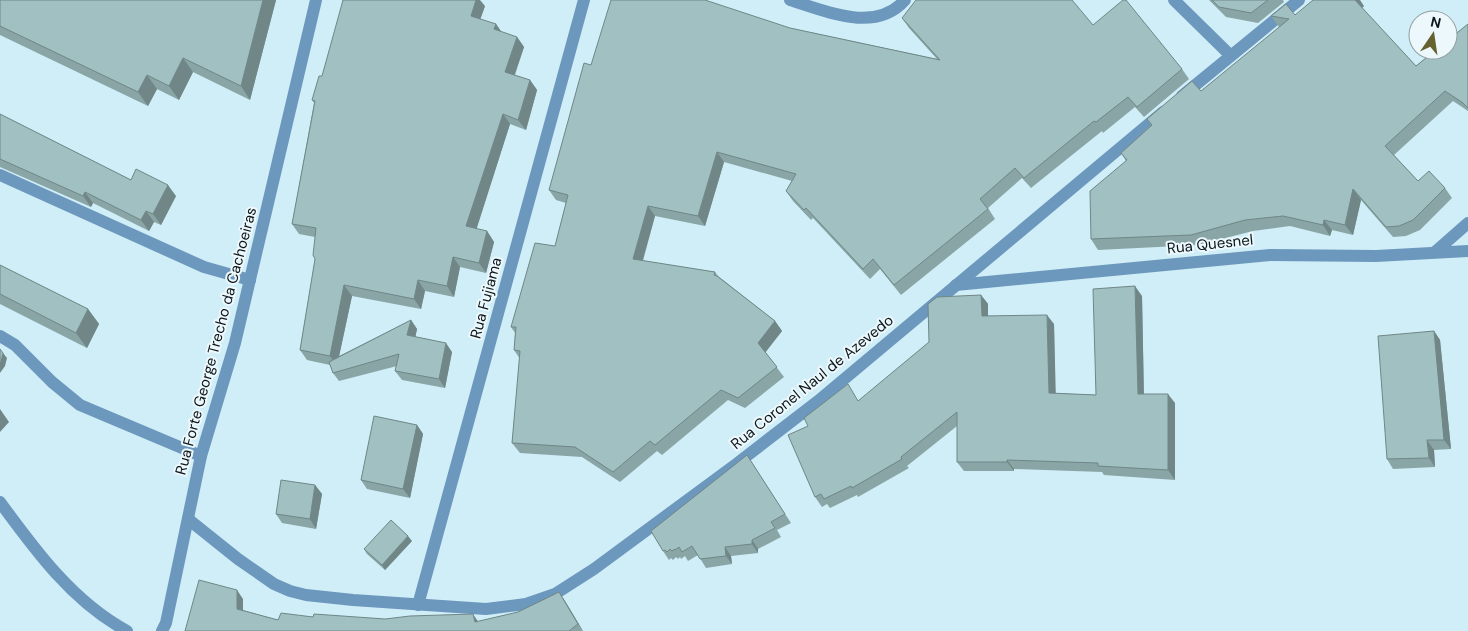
<svg xmlns="http://www.w3.org/2000/svg" width="1468" height="631" font-family="'DM Sans',sans-serif">
  <style>
    .lines { fill: none; stroke-linecap: round; stroke-linejoin: round }
    .service { stroke: #6d98bd; stroke-width: 12 }
    .minor { stroke: #6d98bd; stroke-width: 12 }
    .wall { fill: #8aa5a6 }
    .shaded-wall { fill: #708687 }
    .building { fill: #a0c0c1; stroke: #708687 }
    .labels { text-anchor: middle; stroke-width: 4; stroke-linejoin: round; paint-order: stroke }
    .street-label { font-size: 15px; fill: #0c161a; stroke: #ecf8fc }
  </style>
  <rect width="100%" height="100%" fill="#d0eef8"/>
  <g class="lines">
    <g class="service">
      <polyline points="0,175 204,267 250,280"/>
      <polyline points="0,336 15,345 52,382 80,405 201,456"/>
    </g>
    <g class="minor">
      <path d="M790 0C826 11 875 34 905 0"/>
      <polyline points="1174,0 1230,55"/>
      <polyline points="1182,96 1299,0"/>
      <polyline points="1435,252 1468,223"/>
      <polyline points="956,285 1270,255 1376,256 1468,251"/>
      <path d="M0 502C35 550 73 602 127 631"/>
      <polyline points="188,519 238,559 274,584 290,591 306,595 353,600 486,609 526,604 555,594 594,569 735,465 818,401 1163,112"/>
      <polyline points="418,605 584,0"/>
      <polyline points="162,631 166,623 201,456 235,343 316,0"/>
    </g>
  </g>
  <g class="wall">
    <polygon points="0,0 276,0 250,100 193,72 179,100 157,89 148,106 0,35"/>
    <polygon points="1209,0 1283,0 1284,2 1258,23 1226,17"/>
    <polygon points="485,6 480,19 496,24 501,32 517,37 524,47 515,75 530,80 537,90 526,130 510,124 476,229 487,231 494,242 486,273 460,267 454,297 425,291 421,309 352,296 339,356 411,320 417,329 415,337 452,352 445,388 402,380 395,371 397,366 339,381 333,373 330,365 307,360 300,350 315,259 315,237 299,234 292,224 314,103 312,100 322,76"/>
    <polygon points="1364,6 1362,8 1416,66 1468,24 1468,111 1453,101 1394,155 1418,181 1445,188 1452,198 1420,230 1406,236 1393,237 1361,200 1353,235 1332,230 1330,236 1290,226 1253,231 1198,245 1098,250 1091,239 1126,161 1121,153 1151,125 1147,119 1201,91 1280,27 1279,27 1271,16 1295,15"/>
    <polygon points="902,18 1093,25 1182,69 1189,79 1144,117 1135,107 1103,133 1102,131 1031,188 1022,178 988,208 995,219 901,295 880,269 870,279 813,218 811,220 793,201 786,191 792,181 724,162 705,226 655,216 643,261 715,272 718,276 775,321 782,331 765,352 784,377 745,408 728,400 662,455 657,451 620,482 582,457 520,453 512,443 520,359 514,350 515,333 511,327 555,246 566,203 556,200 549,190 591,65 790,28 937,59 909,28"/>
    <polygon points="0,114 131,180 176,196 161,225 154,222 149,231 93,203 91,207 0,167"/>
    <polygon points="0,265 88,309 99,324 87,348 0,304"/>
    <polygon points="981,295 988,304 988,316 1054,324 1055,393 1096,395 1142,296 1144,394 1175,403 1175,480 1104,475 1102,472 1014,469 1014,471 964,471 957,462 957,426 907,466 909,468 858,497 857,495 830,508 827,504 822,507 815,497 929,342"/>
    <polygon points="1434,331 1440,340 1451,449 1434,450 1435,467 1393,469 1387,459"/>
    <polygon points="417,425 423,434 410,498 367,489 361,480"/>
    <polygon points="747,455 791,523 777,530 781,537 758,549 758,553 731,556 732,564 706,568 698,555 688,561 685,556 681,559 680,557 678,559 676,557 673,560 671,558 669,560 663,551"/>
    <polygon points="315,485 322,494 316,529 282,523 276,514"/>
    <polygon points="412,541 385,570 367,554 364,549"/>
    <polygon points="559,592 565,601 583,631 185,631 243,599 243,610 278,620 313,617 478,622 518,612"/>
  </g>
  <g class="shaded-wall">
    <polygon points="263,0 276,0 250,100 241,86"/>
    <polygon points="476,0 480,0 485,6 478,26 471,16"/>
    <polygon points="1355,0 1360,0 1364,6 1361,9"/>
    <polygon points="496,24 503,34 494,29"/>
    <polygon points="517,37 524,47 512,82 505,72"/>
    <polygon points="183,58 193,72 179,100 169,86"/>
    <polygon points="147,75 157,89 148,106 138,92"/>
    <polygon points="530,80 537,90 526,130 518,120"/>
    <polygon points="503,114 510,124 474,237 466,226"/>
    <polygon points="717,152 724,162 705,226 698,216"/>
    <polygon points="168,185 176,196 161,225 153,214"/>
    <polygon points="1353,189 1361,200 1353,235 1345,225"/>
    <polygon points="85,192 93,203 91,207 83,196"/>
    <polygon points="648,206 655,216 640,269 633,259"/>
    <polygon points="146,211 154,222 149,231 141,220"/>
    <polygon points="1324,220 1332,230 1330,236 1323,225"/>
    <polygon points="487,231 494,242 486,273 479,263"/>
    <polygon points="453,257 460,267 454,297 447,286"/>
    <polygon points="418,280 425,291 421,309 414,299"/>
    <polygon points="344,285 352,296 337,366 330,356"/>
    <polygon points="1135,286 1142,296 1144,404 1138,394"/>
    <polygon points="981,295 988,304 988,326 982,316"/>
    <polygon points="88,309 99,324 87,348 76,333"/>
    <polygon points="1047,315 1054,324 1056,402 1049,393"/>
    <polygon points="411,320 417,329 414,344 407,335"/>
    <polygon points="775,321 782,331 765,353 758,343"/>
    <polygon points="1434,331 1440,340 1451,449 1444,440"/>
    <polygon points="446,343 452,352 445,388 439,379"/>
    <polygon points="3,353 7,358 5,366 0,373 0,363"/>
    <polygon points="1168,394 1175,403 1175,480 1168,470"/>
    <polygon points="0,409 9,422 0,432"/>
    <polygon points="417,425 423,434 410,498 403,489"/>
    <polygon points="1427,440 1434,450 1435,467 1429,458"/>
    <polygon points="1007,460 1014,469 1014,471 1007,462"/>
    <polygon points="315,485 322,494 316,529 310,519"/>
    <polygon points="408,536 412,541 385,570 382,565"/>
    <polygon points="752,540 758,549 758,553 752,544"/>
    <polygon points="725,547 731,556 732,564 726,556"/>
    <polygon points="237,590 243,599 243,617 237,609"/>
    <polygon points="559,592 565,601 583,631 578,624"/>
    <polygon points="473,614 479,623 475,622"/>
  </g>
  <g class="building">
    <polygon points="0,0 263,0 241,86 183,58 169,86 147,75 138,92 0,26"/>
    <polygon points="343,0 476,0 471,16 496,24 494,29 517,37 505,72 530,80 518,120 503,114 466,226 487,231 479,263 453,257 447,286 418,280 414,299 344,285 330,356 300,350 315,259 313,255 316,228 292,224 315,101 312,100 319,76 322,76"/>
    <polygon points="611,0 705,0 790,28 940,60 902,18 916,0 1072,0 1093,25 1123,0 1126,0 1182,69 1137,107 1128,97 1096,122 1094,121 1024,178 1015,168 980,199 988,209 894,285 873,259 863,269 806,208 804,210 786,191 796,174 717,152 698,216 648,206 633,259 715,272 714,275 717,276 775,321 758,343 777,367 738,398 721,390 655,445 650,441 613,472 575,447 512,443 520,351 514,350 516,327 511,327 535,243 555,246 568,195 549,190 584,63 591,65"/>
    <polygon points="1212,0 1268,0 1251,13 1219,7"/>
    <polygon points="1313,0 1355,0 1416,66 1436,50 1448,50 1448,40 1468,24 1468,108 1463,103 1445,91 1385,146 1418,181 1429,171 1445,188 1413,220 1399,226 1386,227 1353,189 1345,225 1324,220 1323,225 1283,216 1245,220 1191,235 1091,239 1090,191 1127,160 1121,153 1152,125 1147,119 1192,81 1201,91 1289,19 1271,16 1286,4 1295,15"/>
    <polygon points="0,114 131,180 136,169 168,185 153,214 146,211 141,220 85,192 83,196 0,159"/>
    <polygon points="0,265 88,309 76,333 0,294"/>
    <polygon points="1135,286 1138,394 1168,394 1168,470 1098,466 1098,463 1007,460 1007,462 957,462 957,412 901,457 902,459 852,488 851,486 824,499 821,494 815,497 788,435 808,426 804,418 848,384 858,401 929,342 928,304 937,297 981,295 982,316 1047,315 1049,393 1096,395 1093,289"/>
    <polygon points="411,320 407,335 446,343 439,379 395,371 399,354 333,373 329,362"/>
    <polygon points="1434,331 1444,440 1427,440 1429,458 1387,459 1378,336"/>
    <polygon points="0,349 3,353 1,362 0,363"/>
    <polygon points="374,416 417,425 403,489 361,480"/>
    <polygon points="747,455 785,514 771,522 775,528 752,540 752,544 725,547 726,556 700,559 692,546 682,552 679,547 675,550 675,549 672,551 670,549 667,552 665,550 663,551 651,531"/>
    <polygon points="281,480 315,485 310,519 276,514"/>
    <polygon points="391,520 408,536 382,565 364,549"/>
    <polygon points="199,580 237,590 237,609 278,620 281,613 313,617 314,614 385,619 410,616 473,614 475,622 518,612 559,592 578,624 569,631 185,631"/>
  </g>
  <g class="labels">
    <g class="street-label">
      <text transform="translate(1210 244) rotate(-6)" y="5">Rua Quesnel</text>
      <text transform="translate(486 298) rotate(-75)" y="5">Rua Fujiama</text>
      <text transform="translate(216 341) rotate(-75)" y="5">Rua Forte George Trecho da Cachoeiras</text>
      <text transform="translate(812 382) rotate(-39)" y="5">Rua Coronel Naul de Azevedo</text>
    </g>
  </g>
  <g transform="translate(1433 35) rotate(13)"><circle r="24" fill="#ecf8fc" stroke="#929ea2"/>
  <path d="M0-4L9 19L0 12L-9 19Z" fill="#66622f"/>
  <text y="-8" font-size="14" font-weight="bold" text-anchor="middle" fill="#0c161a">N</text>
  </g>
</svg>
